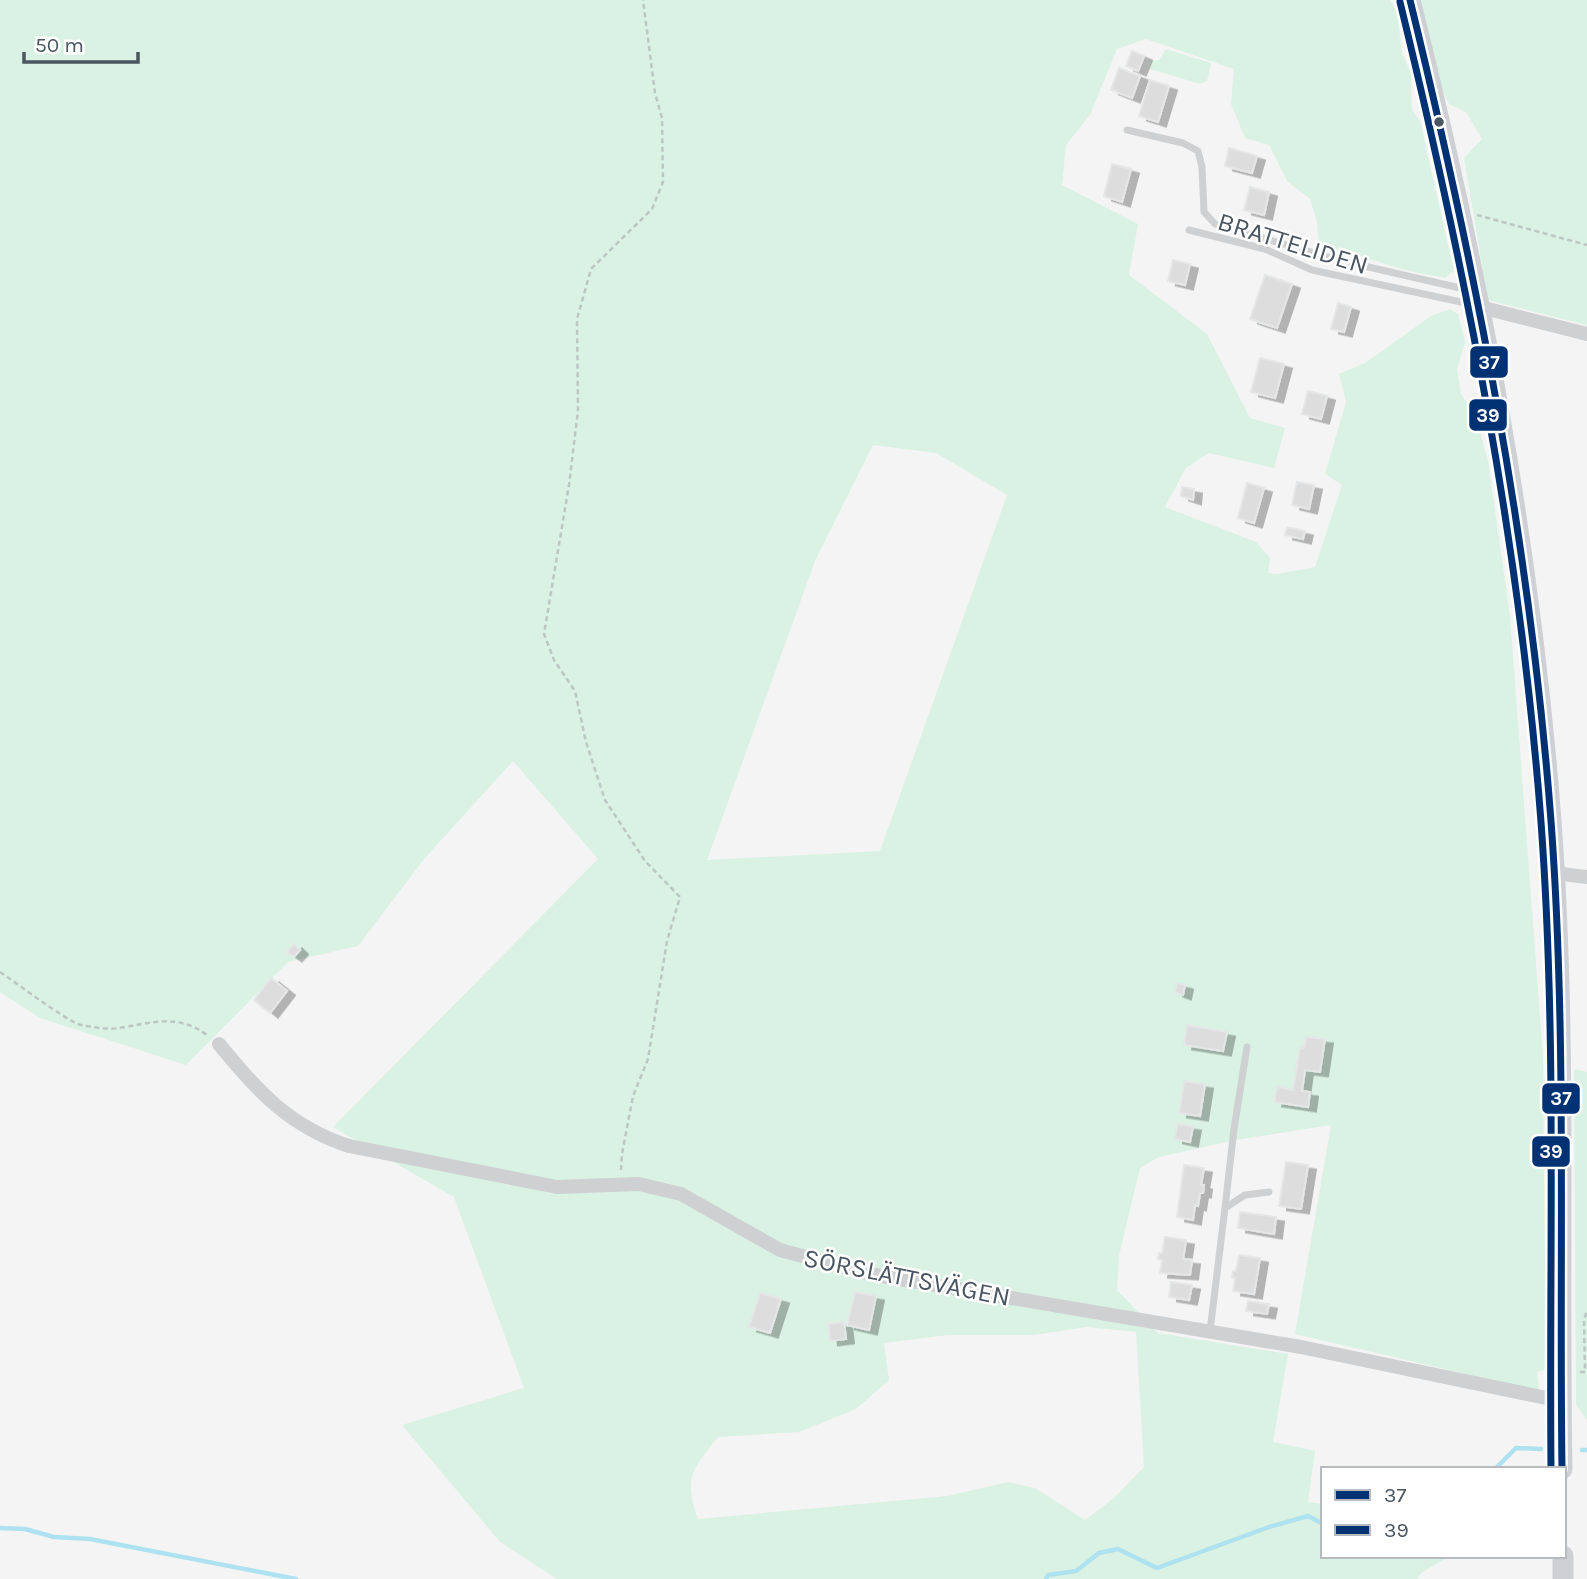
<svg xmlns="http://www.w3.org/2000/svg" width="1587" height="1579" font-family="Karla,sans-serif">
  <style>
    .green { fill: #d9f2e3; fill-rule: evenodd }
    .lines { fill: none; stroke-linecap: round; stroke-linejoin: round }
    .stream { stroke: #aee2f0; stroke-width: 4.5 }
    .building { fill: #ddddde; stroke: #e5e6e7; stroke-width: 2; filter: url(#shadow) }
    .path { stroke: #bcc7c4; stroke-width: 2.5; stroke-dasharray: 5 3.5; stroke-linecap: butt }
    .lane { stroke: #ced0d2; stroke-width: 7 }
    .street { stroke: #ced0d2; stroke-width: 14 }
    .secondary { stroke: #ced0d4; stroke-width: 21 }
    .bus-1-casing { stroke: #fff; stroke-width: 12 }
    .bus-2-casing { stroke: #fff; stroke-width: 12 }
    .bus-1 { stroke: #003273; stroke-width: 7 }
    .bus-2 { stroke: #003273; stroke-width: 7 }
    .bus-dot { fill: #4a5661; stroke: #fff; stroke-width: 2.5 }
    .labels { text-anchor: middle; stroke-width: 5; stroke-linejoin: round; paint-order: stroke }
    .street-label { font-size: 26px; fill: #4a5661; stroke: #fff }
    .line-badge { stroke: #fff; stroke-width: 2.5 }
    .badge-label { font-size: 19px; text-anchor: middle; font-weight: bold; fill: #fff }
  </style>
  <defs>
    <filter id="shadow"><feDropShadow dx="8" dy="4.5" stdDeviation="0" flood-color="#0004"/></filter>
  </defs>
  <rect width="100%" height="100%" fill="#f4f4f4"/>
  <g class="green">
    <path d="M0 0H1390L1397 12 1402 53 1411 73 1412 110 1420 121 1454 271 1445 278 1409 271 1319 244 1317 222 1310 199 1287 181 1269 145 1245 138 1231 104 1234 69 1146 39 1117 49 1090 115 1066 145 1062 185 1138 224 1129 275 1207 334 1250 418 1285 428 1274 468 1209 453 1186 468 1165 507 1256 542 1270 558 1268 573 1277 574 1315 567 1342 485 1325 474 1346 402 1339 374 1365 363 1431 316 1450 309 1458 314 1465 342 1457 369 1461 394 1476 417 1488 461 1510 615 1543 1058 1546 1369 1537 1372 1539 1391 1295 1334 1331 1125 1235 1140 1159 1157 1140 1168 1119 1255 1117 1290 1158 1333 1288 1354 1273 1442 1315 1451 1308 1502 1323 1504V1556H1450L1421 1573 1417 1579H557L500 1542 402 1425 524 1388 454 1197 333 1127 598 859 513 761 424 859 358 946 288 962 186 1065 40 1018 0 992ZM873 445 936 453 1007 495 880 851 707 860 815 561ZM1087 1327 1136 1332 1144 1467 1114 1498 1085 1520 1035 1488 1008 1482 948 1496 698 1519C683 1477 692 1470 718 1437L799 1432 856 1409 889 1380 884 1343 948 1335H1034Z"/>
    <polygon points="1417,0 1587,0 1587,325 1488,300 1464,158 1482,139 1466,112 1449,104 1443,92"/>
    <polygon points="1166,49 1211,63 1207,81 1200,84 1150,69 1151,61 1159,60"/>
    <polygon points="1574,1069 1587,1072 1587,1420 1576,1404"/>
  </g>
  <g class="lines">
    <g class="stream">
      <polyline points="1582,1450 1587,1450"/>
      <polyline points="1495,1469 1516,1448 1541,1449"/>
      <polyline points="0,1528 25,1529 54,1537 90,1539 296,1579"/>
      <polyline points="1046,1579 1048,1575 1076,1571 1099,1553 1118,1549 1157,1568 1269,1527 1308,1516 1323,1524"/>
    </g>
  </g>
  <g class="building">
    <polygon points="1132,51 1144,56 1138,71 1126,66"/>
    <polygon points="1119,68 1140,76 1132,98 1111,90"/>
    <polygon points="1150,80 1169,86 1158,122 1139,116"/>
    <polygon points="1229,148 1257,156 1252,173 1225,166"/>
    <polygon points="1112,164 1131,169 1122,202 1104,196"/>
    <polygon points="1250,187 1269,192 1264,215 1244,210"/>
    <polygon points="1173,260 1190,264 1185,285 1168,281"/>
    <polygon points="1265,275 1292,284 1277,328 1250,319"/>
    <polygon points="1338,303 1351,307 1344,332 1331,329"/>
    <polygon points="1260,358 1284,364 1275,398 1251,392"/>
    <polygon points="1308,391 1327,396 1321,419 1302,414"/>
    <polygon points="1297,482 1314,485 1309,509 1292,505"/>
    <polygon points="1247,483 1264,488 1254,523 1238,518"/>
    <polygon points="1182,487 1194,489 1193,500 1181,496"/>
    <polygon points="1287,527 1305,531 1303,539 1285,535"/>
    <polygon points="294,944 300,950 294,957 287,952"/>
    <polygon points="271,978 287,991 270,1013 254,1000"/>
    <polygon points="1177,983 1185,985 1183,995 1175,992"/>
    <polygon points="1187,1025 1227,1032 1223,1051 1184,1045"/>
    <polygon points="1306,1037 1325,1039 1320,1072 1305,1070 1302,1091 1310,1092 1308,1107 1274,1102 1277,1087 1293,1090 1300,1047 1304,1048"/>
    <polygon points="1184,1081 1205,1084 1200,1116 1179,1113"/>
    <polygon points="1177,1124 1193,1126 1190,1142 1175,1139"/>
    <polygon points="1286,1162 1308,1165 1301,1209 1279,1206"/>
    <polygon points="1184,1165 1204,1168 1201,1185 1204,1185 1203,1193 1200,1193 1198,1206 1195,1205 1193,1220 1177,1217"/>
    <polygon points="1240,1212 1276,1217 1274,1234 1238,1228"/>
    <polygon points="1165,1237 1186,1240 1183,1259 1192,1260 1190,1275 1160,1273 1162,1260 1158,1259 1159,1253 1162,1253"/>
    <polygon points="1239,1255 1260,1258 1254,1294 1233,1291 1235,1278 1232,1278 1233,1271 1236,1271"/>
    <polygon points="1171,1282 1192,1285 1189,1300 1169,1297"/>
    <polygon points="855,1292 876,1296 869,1330 847,1325"/>
    <polygon points="760,1293 781,1299 770,1333 749,1327"/>
    <polygon points="1248,1301 1269,1304 1267,1314 1246,1311"/>
    <polygon points="844,1322 846,1339 830,1341 828,1324"/>
  </g>
  <g class="lines">
    <g class="path">
      <polyline points="1477,215 1587,245"/>
      <path d="M0 972C15 982 68 1022 81 1025 92 1027 108 1030 119 1028 152 1023 177 1013 207 1035"/>
      <polyline points="621,1170 622,1154 633,1096 648,1059 667,941 680,897 645,861 605,800 586,742 575,691 554,660 544,634 569,485 578,410 577,319 591,269 652,209 663,182 662,118 655,93 643,0"/>
      <polyline points="1580,1372 1585,1372 1584,1320 1587,1310"/>
    </g>
    <g class="lane">
      <polyline points="1127,130 1183,143 1198,151 1202,167 1204,212 1215,224 1338,260 1460,288 1472,287"/>
      <polyline points="1189,230 1265,249 1312,270 1475,305"/>
      <polyline points="1225,1208 1234,1129 1247,1047"/>
      <polyline points="1210,1331 1225,1208 1245,1195 1269,1192"/>
    </g>
    <g class="street">
      <polyline points="1480,307 1587,334"/>
      <polyline points="1554,873 1587,877"/>
      <path d="M219 1044C257 1091 290 1127 349 1146L557 1187 639 1184 681 1194 780 1250 870 1274 1301 1347 1561 1401"/>
    </g>
    <g class="secondary">
      <path d="M1410 0C1478 270 1530 543 1551 821 1567 1037 1558 1253 1562 1469"/>
      <polyline points="1563,1579 1563,1556"/>
    </g>
    <defs>
      <path id="bus-1" d="M1410 0C1476 270 1530 543 1551 821 1567 1036 1559 1253 1562 1469"/>
      <path id="bus-2" d="M1400 2C1466 272 1520 545 1541 822 1557 1037 1549 1253 1551 1469"/>
    </defs>
    <use href="#bus-1" class="bus-1-casing"/>
    <use href="#bus-2" class="bus-2-casing"/>
    <use href="#bus-1" class="bus-1"/>
    <use href="#bus-2" class="bus-2"/>
  </g>
  <circle class="bus-dot" cx="1439" cy="122" r="6"/>
  <g class="labels">
    <g class="street-label">
      <text transform="translate(1293 243) rotate(17)" y="9">BRATTELIDEN</text>
      <text transform="translate(907 1277) rotate(11)" y="9">SÖRSLÄTTSVÄGEN</text>
    </g>
  </g>
  <g class="line-badge">
    <rect x="1469" y="345" width="40" height="34" rx="7" fill="#003273"/>
    <rect x="1468" y="398" width="40" height="34" rx="7" fill="#003273"/>
    <rect x="1541" y="1082" width="40" height="33" rx="7" fill="#003273"/>
    <rect x="1531" y="1135" width="40" height="33" rx="7" fill="#003273"/>
  </g>
  <g class="badge-label">
    <text x="1489" y="369">37</text>
    <text x="1488" y="422">39</text>
    <text x="1561" y="1105">37</text>
    <text x="1551" y="1158">39</text>
  </g>
  <rect x="1321" y="1467" width="245" height="91" fill="#ffffff" stroke="#b7bbc0" stroke-width="2"/>
  <rect x="1335" y="1490" width="35" height="10" fill="#003273" stroke="#b7bbc0" stroke-width="2"/>
  <text x="1384" y="1502" font-size="21" fill="#4a5661">37</text>
  <rect x="1335" y="1525" width="35" height="10" fill="#003273" stroke="#b7bbc0" stroke-width="2"/>
  <text x="1384" y="1537" font-size="21" fill="#4a5661">39</text>
  <path d="M24 52v10h114v-10" fill="none" stroke="#4a5661" stroke-width="3.5"/>
  <text x="35" y="52" font-size="21" fill="#4a5661" stroke="#ffffff" stroke-width="5" paint-order="stroke">50 m</text>
</svg>
